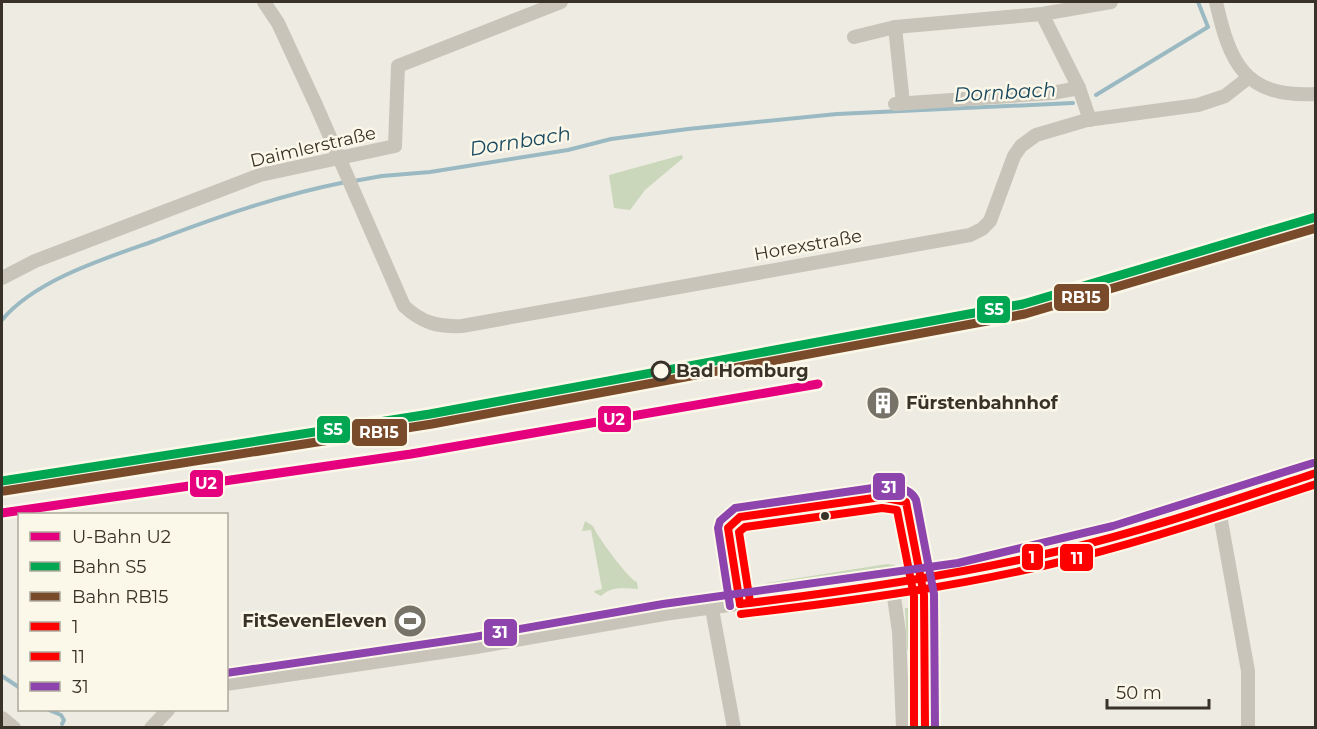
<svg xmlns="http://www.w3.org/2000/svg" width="1317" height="729" font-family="Montserrat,sans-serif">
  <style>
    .green { fill: #cad7ba }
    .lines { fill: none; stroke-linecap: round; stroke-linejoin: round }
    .stream { stroke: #9bb9c2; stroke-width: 4 }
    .minor { stroke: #c8c4ba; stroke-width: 14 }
    .bus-1-casing { stroke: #fbf7e9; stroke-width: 12 }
    .bus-2-casing { stroke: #fbf7e9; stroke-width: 12 }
    .bus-3-casing { stroke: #fbf7e9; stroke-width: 12 }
    .bus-1 { stroke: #f00; stroke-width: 8 }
    .bus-2 { stroke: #f00; stroke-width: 8 }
    .bus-3 { stroke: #8e44ad; stroke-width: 8 }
    .rail-1-casing { stroke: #fbf7e9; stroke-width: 14 }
    .rail-2-casing { stroke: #fbf7e9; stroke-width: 14 }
    .rail-1 { stroke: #00a651; stroke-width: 9 }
    .rail-2 { stroke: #7a4b2a; stroke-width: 9 }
    .metro-1-casing { stroke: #fbf7e9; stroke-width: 14 }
    .metro-1 { stroke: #e5007d; stroke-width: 9 }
    .stop-dot { fill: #fbf7e9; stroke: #393228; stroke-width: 3 }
    .bus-dot { fill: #393228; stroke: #fbf7e9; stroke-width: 2 }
    .labels { text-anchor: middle; stroke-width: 5; stroke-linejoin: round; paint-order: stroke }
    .street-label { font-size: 18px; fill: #393228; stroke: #fbf7e9 }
    .stop-label { font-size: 18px; font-weight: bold; fill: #393228; stroke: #fbf7e9; text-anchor: start }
    .poi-label { font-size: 18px; font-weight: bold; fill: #393228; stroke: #fbf7e9; text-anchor: start }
    .water-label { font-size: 20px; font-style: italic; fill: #19495f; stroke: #fbf7e9 }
    .line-badge { stroke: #fbf7e9; stroke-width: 2 }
    .badge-label { font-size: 16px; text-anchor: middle; font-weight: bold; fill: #fff }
  </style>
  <rect width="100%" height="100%" fill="#eeece2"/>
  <g class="green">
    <polygon points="682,155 683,158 645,190 630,210 614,208 609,175"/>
    <path d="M585 521 593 526C596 535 629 580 637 582L638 589C624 588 611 586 601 596L595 593 594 591 602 589 591 530 582 531Z"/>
    <polygon points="887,564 895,565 896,569 769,589 762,587 767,583"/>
    <polygon points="917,607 917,647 907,650 905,608"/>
  </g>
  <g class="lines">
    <g class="stream">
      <polyline points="1096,95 1208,27 1198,2"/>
      <polyline points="354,181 382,176 430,172 568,150 611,139 688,129 837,114 1073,103"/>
      <path d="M2 320C35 280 106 258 154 241 217 217 280 195 346 182"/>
      <polyline points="2,676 20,688"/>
      <polyline points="49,710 61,715 64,720 62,724"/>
    </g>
    <g class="minor">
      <path d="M264 2 278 23 316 105 404 306C422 323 438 327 462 326L970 235 982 229 990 221 1014 156 1021 146 1036 135 1087 120 1198 105 1225 96 1248 78"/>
      <path d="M1216 2C1230 63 1244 98 1316 94"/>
      <polyline points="1042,14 1079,88"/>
      <polyline points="895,27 903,103"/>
      <polyline points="854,37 895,27 1042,14 1111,2"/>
      <polyline points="895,104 1052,93 1079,88 1090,120"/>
      <polyline points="2,278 35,261 260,175 395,146 398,66 561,2"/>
      <polyline points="1218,504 1248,671 1248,728"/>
      <polyline points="922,578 925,728"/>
      <polyline points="892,583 899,632 903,728"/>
      <polyline points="712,609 734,728"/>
      <polyline points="226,684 476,647 664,614 960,573 1116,536 1316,473"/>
      <polyline points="2,718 14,728"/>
      <polyline points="151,728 168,710"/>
    </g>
    <defs>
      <g id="bus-1">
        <path d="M740 604C850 591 960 575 1067 549 1151 529 1233 500 1316 473"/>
        <polyline points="740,604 728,528 740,517 881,497 906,502 924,595 925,728"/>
      </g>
      <g id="bus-2">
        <polyline points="750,602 739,532 745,527 882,508 897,510 914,596 914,728"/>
        <path d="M741 614C852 601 964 586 1072 559 1155 538 1235 511 1316 484"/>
      </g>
      <g id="bus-3">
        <path d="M730 606 718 528 720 521 735 508 880 487C892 486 910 487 916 500L934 594 935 728"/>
        <polyline points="226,673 474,637 663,604 958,563 1113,526 1313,463"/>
      </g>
    </defs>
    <use href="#bus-1" class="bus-1-casing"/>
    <use href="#bus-2" class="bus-2-casing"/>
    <use href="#bus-3" class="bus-3-casing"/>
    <use href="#bus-1" class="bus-1"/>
    <use href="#bus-2" class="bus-2"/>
    <use href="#bus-3" class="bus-3"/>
    <defs>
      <polyline id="rail-1" points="2,481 430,414 1023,304 1316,217"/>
      <polyline id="rail-2" points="4,491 432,424 1025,314 1316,228"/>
    </defs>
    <use href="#rail-1" class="rail-1-casing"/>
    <use href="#rail-2" class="rail-2-casing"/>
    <use href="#rail-1" class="rail-1"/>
    <use href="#rail-2" class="rail-2"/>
    <defs>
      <polyline id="metro-1" points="2,513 411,454 818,384"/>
    </defs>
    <use href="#metro-1" class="metro-1-casing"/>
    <use href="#metro-1" class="metro-1"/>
  </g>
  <defs>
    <symbol id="building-disc" viewBox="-11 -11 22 22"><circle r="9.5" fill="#787369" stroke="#fbf7e9"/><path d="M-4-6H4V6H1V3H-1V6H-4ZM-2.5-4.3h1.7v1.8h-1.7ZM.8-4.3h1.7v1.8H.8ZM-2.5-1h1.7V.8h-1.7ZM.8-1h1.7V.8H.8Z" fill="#fff"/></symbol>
    <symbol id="stadium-disc" viewBox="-11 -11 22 22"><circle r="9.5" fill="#787369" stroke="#fbf7e9"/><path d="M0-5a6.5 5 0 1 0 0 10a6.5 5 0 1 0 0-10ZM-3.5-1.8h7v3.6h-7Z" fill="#fff"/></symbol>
  </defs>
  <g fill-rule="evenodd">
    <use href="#building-disc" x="864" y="384" width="38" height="38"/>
    <use href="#stadium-disc" x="391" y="602" width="38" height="38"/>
  </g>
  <circle class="stop-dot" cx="661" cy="371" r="9"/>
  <circle class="bus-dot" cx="825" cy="516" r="5"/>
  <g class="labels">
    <g class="street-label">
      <text transform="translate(313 147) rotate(-13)" y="6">Daimlerstraße</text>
      <text transform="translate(808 245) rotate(-10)" y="6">Horexstraße</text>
    </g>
    <g class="stop-label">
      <text x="676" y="377">Bad Homburg</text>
    </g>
    <g class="poi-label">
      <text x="906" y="409">Fürstenbahnhof</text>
      <text x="387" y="627" text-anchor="end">FitSevenEleven</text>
    </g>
    <g class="water-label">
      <text transform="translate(1005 92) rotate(-3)" y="7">Dornbach</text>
      <text transform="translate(520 141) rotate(-9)" y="7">Dornbach</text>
    </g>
  </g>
  <g class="line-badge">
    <rect x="1053" y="283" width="57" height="29" rx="6" fill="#7a4b2a"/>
    <rect x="976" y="295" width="35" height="29" rx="6" fill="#00a651"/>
    <rect x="597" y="405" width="35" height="28" rx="6" fill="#e5007d"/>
    <rect x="316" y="415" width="35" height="29" rx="6" fill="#00a651"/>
    <rect x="351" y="418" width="57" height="29" rx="6" fill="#7a4b2a"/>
    <rect x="189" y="469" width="35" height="29" rx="6" fill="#e5007d"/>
    <rect x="872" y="472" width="34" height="29" rx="6" fill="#8e44ad"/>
    <rect x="1021" y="543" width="23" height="28" rx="6" fill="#f00"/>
    <rect x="1059" y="543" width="35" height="29" rx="6" fill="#f00"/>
    <rect x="483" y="618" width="35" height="29" rx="6" fill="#8e44ad"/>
  </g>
  <g class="badge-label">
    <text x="1081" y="303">RB15</text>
    <text x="994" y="315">S5</text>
    <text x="614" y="425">U2</text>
    <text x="333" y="435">S5</text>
    <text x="379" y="438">RB15</text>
    <text x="206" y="489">U2</text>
    <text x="889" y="493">31</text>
    <text x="1032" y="563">1</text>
    <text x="1077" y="564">11</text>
    <text x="500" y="638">31</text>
  </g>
  <rect width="1317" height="729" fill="none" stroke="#393228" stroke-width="6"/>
  <rect x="18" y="513" width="210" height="198" fill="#fbf7e9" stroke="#ada89c" stroke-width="1.5"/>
  <rect x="30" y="532" width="30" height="9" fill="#e5007d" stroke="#ada89c" stroke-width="1.5"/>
  <text x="72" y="543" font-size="18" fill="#393228">U-Bahn U2</text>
  <rect x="30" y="562" width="30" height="9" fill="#00a651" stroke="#ada89c" stroke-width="1.5"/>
  <text x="72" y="573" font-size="18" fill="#393228">Bahn S5</text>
  <rect x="30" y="592" width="30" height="9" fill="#7a4b2a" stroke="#ada89c" stroke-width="1.5"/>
  <text x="72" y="603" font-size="18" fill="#393228">Bahn RB15</text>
  <rect x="30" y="622" width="30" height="9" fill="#ff0000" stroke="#ada89c" stroke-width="1.5"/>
  <text x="72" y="633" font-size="18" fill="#393228">1</text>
  <rect x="30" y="652" width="30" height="9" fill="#ff0000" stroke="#ada89c" stroke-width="1.5"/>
  <text x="72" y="663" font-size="18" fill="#393228">11</text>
  <rect x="30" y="682" width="30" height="9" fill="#8e44ad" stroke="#ada89c" stroke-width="1.5"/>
  <text x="72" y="693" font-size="18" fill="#393228">31</text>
  <path d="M1107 699v9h102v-9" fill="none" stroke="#393228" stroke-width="3"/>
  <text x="1116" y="699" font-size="18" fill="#393228" stroke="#fbf7e9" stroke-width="4.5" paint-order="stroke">50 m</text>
</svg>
